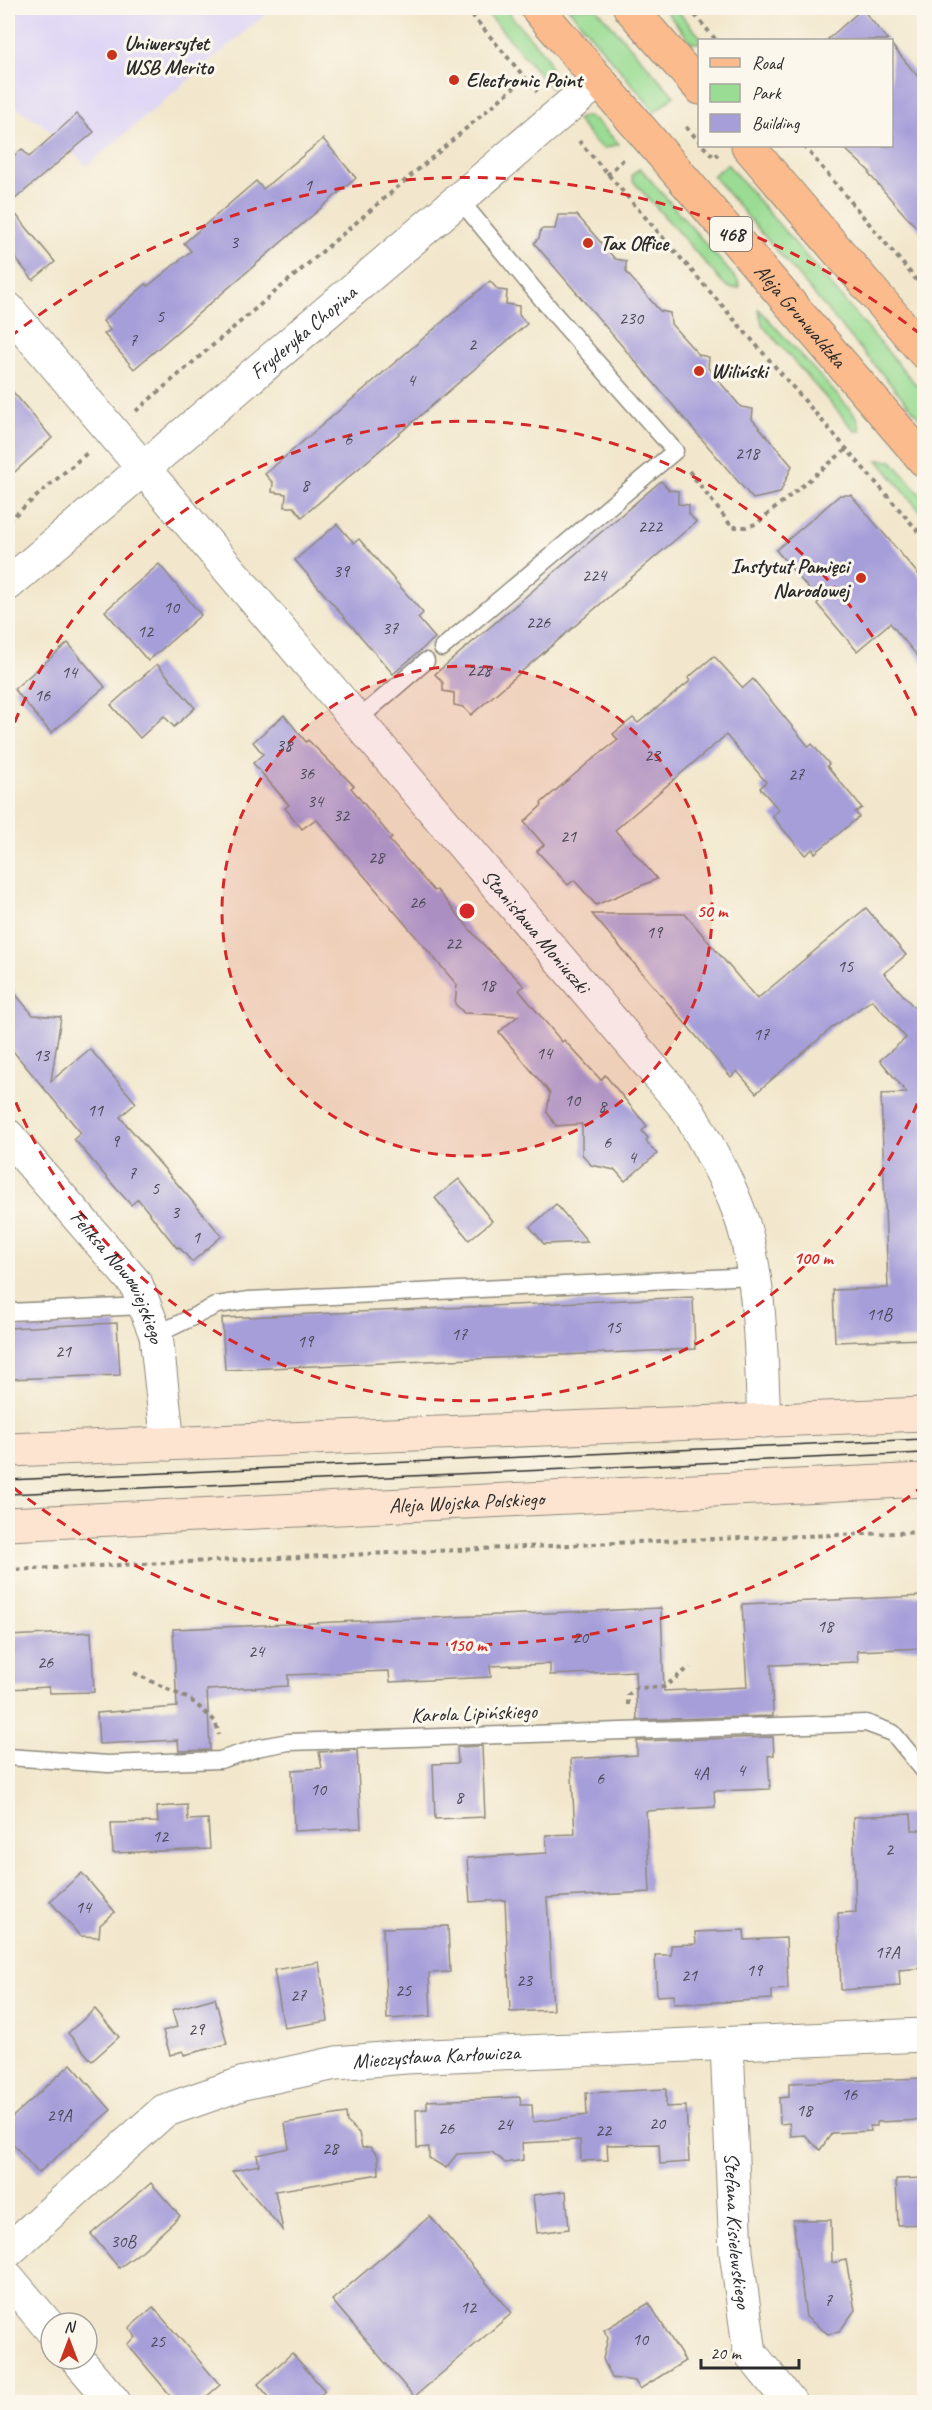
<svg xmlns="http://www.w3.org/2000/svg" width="932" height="2410" font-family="Caveat,sans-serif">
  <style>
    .built { fill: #ded5f5 }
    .green { fill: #9adc93; stroke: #62845f; stroke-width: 1.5 }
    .building { fill: #a69ed9 }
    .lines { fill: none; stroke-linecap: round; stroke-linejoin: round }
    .lane-casing { stroke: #8e897c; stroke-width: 19 }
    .street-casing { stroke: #8e897c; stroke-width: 35 }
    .secondary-casing { stroke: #8e897c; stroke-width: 35 }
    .primary-casing { stroke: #8e897c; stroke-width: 35 }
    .path { stroke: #8e897c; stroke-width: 4; stroke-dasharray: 4.5 4.5; stroke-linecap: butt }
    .lane { stroke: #fff; stroke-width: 16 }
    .street { stroke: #fff; stroke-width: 33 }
    .secondary { stroke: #fde4d1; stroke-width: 33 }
    .primary { stroke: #fbbb8d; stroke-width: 33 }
    .tram { stroke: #2b2b2b; stroke-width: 1.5 }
    .ring { fill: none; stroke: #d62828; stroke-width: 3; stroke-dasharray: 10 8 }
    .poi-dot { fill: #c8321e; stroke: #fbf7ec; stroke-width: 2 }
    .labels { text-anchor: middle; stroke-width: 6; stroke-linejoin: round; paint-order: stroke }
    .number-label { font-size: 18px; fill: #4a4856 }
    .shield { fill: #fbf7ec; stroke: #696865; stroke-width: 1.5 }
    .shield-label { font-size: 20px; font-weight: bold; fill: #2b2b2b }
    .poi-label { font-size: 21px; font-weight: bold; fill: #2b2b2b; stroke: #fbf7ec; text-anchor: start }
    .street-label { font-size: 21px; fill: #2b2b2b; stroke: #fbf7ec }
    .centre { fill: #d62828; stroke: #fbf7ec; stroke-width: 3 }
    .ring-label { font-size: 18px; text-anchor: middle; font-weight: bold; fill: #d62828; stroke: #fbf7ec; stroke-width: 6; stroke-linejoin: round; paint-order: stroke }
  </style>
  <rect width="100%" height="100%" fill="#fbf7ec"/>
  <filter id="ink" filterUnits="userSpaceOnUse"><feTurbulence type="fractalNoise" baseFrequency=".0167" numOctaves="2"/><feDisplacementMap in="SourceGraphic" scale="12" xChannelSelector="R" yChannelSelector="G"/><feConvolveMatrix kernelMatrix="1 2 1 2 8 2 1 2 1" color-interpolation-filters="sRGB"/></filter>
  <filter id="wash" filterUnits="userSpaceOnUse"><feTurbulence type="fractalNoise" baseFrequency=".008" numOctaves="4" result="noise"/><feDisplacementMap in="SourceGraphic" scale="24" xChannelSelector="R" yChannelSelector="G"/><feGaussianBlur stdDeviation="1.35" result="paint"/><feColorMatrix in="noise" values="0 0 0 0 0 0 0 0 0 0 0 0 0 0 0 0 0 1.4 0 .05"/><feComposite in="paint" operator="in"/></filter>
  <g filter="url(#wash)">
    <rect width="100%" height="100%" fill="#f2e7cc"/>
    <g class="built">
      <polygon points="8,8 273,8 87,166 41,123 8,103"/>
      <polygon points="907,8 924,8 924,28"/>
    </g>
    <g class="green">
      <polygon points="483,8 504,8 547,57 554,82 551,88"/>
      <polygon points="568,8 596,8 674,96 655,112"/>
      <polygon points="663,8 675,8 703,40 700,40 699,43 692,43"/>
      <polygon points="585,116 595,120 619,144 604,149 594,141 577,120"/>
      <polygon points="727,164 924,394 924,423 713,176"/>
      <polygon points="640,168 738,281 740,288 730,288 723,283 633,181 632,175"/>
      <polygon points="758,308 857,417 861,431 855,431 763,326"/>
      <polygon points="878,460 892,461 924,499 924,516"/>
    </g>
    <g id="blocks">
      <g class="building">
        <polygon points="862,9 888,40 827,40"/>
        <polygon points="891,44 924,84 924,235 903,213 869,174 870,172 842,146 891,146"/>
        <polygon points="77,114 94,132 8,205 8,161 22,149 29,157"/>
        <polygon points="323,139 356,178 134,369 104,334 110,330 103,321 146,284 148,286 191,251 184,243 256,181 263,189"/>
        <polygon points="8,205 55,262 33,280 8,249"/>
        <polygon points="558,215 577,215 615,259 626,261 626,272 660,311 670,313 671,324 699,355 709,357 708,368 741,407 753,409 752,419 792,466 780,493 753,499 534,243 539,238 541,229 555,229"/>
        <polygon points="490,281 498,290 507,291 506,304 519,306 519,315 527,324 302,517 294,507 285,507 286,494 272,492 273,483 265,474"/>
        <polygon points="8,386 52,438 8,478"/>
        <polygon points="661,481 669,490 678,491 678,504 689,505 689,514 696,522 471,715 463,707 454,705 454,693 443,691 443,683 435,674"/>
        <polygon points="840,495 851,495 924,581 924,664 890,623 857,651 817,604 819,601 776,550"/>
        <polygon points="337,524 354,543 359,539 423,613 418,618 435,638 393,674 295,560"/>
        <polygon points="159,564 201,615 148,661 105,611"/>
        <polygon points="68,643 105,687 51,733 14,689"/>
        <polygon points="714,656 743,688 753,679 809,747 812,744 829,764 827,766 862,808 855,812 859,817 815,853 813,849 805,855 772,816 779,810 760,788 766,782 726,735 615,830 657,879 596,905 574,880 568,885 537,851 544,845 524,822 542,805 541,803 588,763 618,740 613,734 633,718 638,723 690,681 688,678"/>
        <polygon points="157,664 195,708 174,727 164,716 140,738 111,705"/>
        <polygon points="284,715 306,742 308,740 354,786 351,788 392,838 389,840 434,891 437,890 478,939 524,986 519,990 562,1042 564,1040 601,1080 605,1075 647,1126 642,1131 648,1138 646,1141 657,1154 625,1181 615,1170 591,1165 582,1154 582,1124 556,1126 547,1112 550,1093 499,1032 518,1016 464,1013 455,1004 457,985 316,819 302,829 285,808 289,805 253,763 263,754 253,742"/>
        <polygon points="866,908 906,955 884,973 924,1019 924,1223 922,1223 924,1339 835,1342 833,1290 888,1288 881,1094 907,1093 880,1060 906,1038 872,1000 834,1026 756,1093 737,1071 731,1077 592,914 685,914 757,999"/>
        <polygon points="8,985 33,1015 61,1017 51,1081 90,1049 136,1103 120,1117 222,1236 192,1262 179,1247 177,1248 138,1199 131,1205 107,1178 74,1139 81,1133 8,1045"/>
        <polygon points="459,1179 492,1221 469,1240 435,1198"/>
        <polygon points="556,1204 588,1242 544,1244 530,1227"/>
        <polygon points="693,1297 695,1349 225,1370 222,1318"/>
        <polygon points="117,1323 120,1375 8,1379 8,1328"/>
        <polygon points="924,1596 924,1648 857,1651 858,1662 771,1665 773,1716 637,1720 635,1671 550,1675 550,1664 490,1666 491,1677 390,1682 389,1671 288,1675 288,1686 207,1690 210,1750 179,1751 178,1740 99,1744 97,1713 177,1707 173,1629 661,1608 664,1691 747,1687 742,1604"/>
        <polygon points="91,1632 94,1692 50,1693 49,1687 8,1689 8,1636"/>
        <polygon points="773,1737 774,1755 768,1756 770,1789 714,1791 715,1807 646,1811 650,1892 547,1898 553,2010 510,2012 505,1900 470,1902 467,1858 547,1853 546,1835 575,1834 571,1759 637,1755 637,1741"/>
        <polygon points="482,1746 485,1817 435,1819 433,1764 458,1763 457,1747"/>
        <polygon points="357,1750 361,1828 294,1831 292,1770 322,1768 319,1752"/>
        <polygon points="187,1805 188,1820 208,1819 210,1849 113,1853 111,1823 158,1822 157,1807"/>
        <polygon points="911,1814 912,1830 923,1830 924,1968 899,1970 900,1986 841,1990 838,1913 856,1912 853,1817"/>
        <polygon points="82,1873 115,1912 100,1925 99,1937 80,1936 50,1901"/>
        <polygon points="448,1926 450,1972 429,1973 431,2016 387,2019 383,1928"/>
        <polygon points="744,1930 745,1940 786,1938 788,1989 772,1990 772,1999 723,2002 674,2004 674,1995 657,1996 655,1955 671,1955 671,1945 696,1944 695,1932"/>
        <polygon points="319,1962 328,2021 284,2028 274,1970"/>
        <polygon points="215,1998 227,2044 184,2055 183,2051 170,2055 163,2031 177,2027 172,2010"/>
        <polygon points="95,2009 119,2037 92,2061 68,2033"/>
        <polygon points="71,2064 111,2110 38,2173 8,2138 8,2121"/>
        <polygon points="924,2078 924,2120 877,2122 877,2126 870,2126 871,2131 832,2133 820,2150 805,2135 791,2136 789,2123 780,2124 779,2098 789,2097 789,2083"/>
        <polygon points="666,2089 666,2107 686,2106 689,2162 660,2164 659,2144 607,2145 608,2160 581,2161 580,2140 522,2143 523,2160 505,2163 492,2152 457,2154 446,2168 429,2158 429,2147 417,2148 416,2110 427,2109 427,2101 520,2097 521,2105 532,2105 533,2122 587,2115 586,2093"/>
        <polygon points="346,2113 347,2122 359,2133 362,2148 370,2147 378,2156 379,2174 275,2191 283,2230 232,2171 259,2165 257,2155 289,2148 285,2123"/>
        <polygon points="924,2178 924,2224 898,2225 896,2179"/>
        <polygon points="151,2183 180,2216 143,2250 119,2268 91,2234"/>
        <polygon points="566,2191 569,2229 537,2233 533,2195"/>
        <polygon points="430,2216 512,2313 414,2397 332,2300"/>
        <polygon points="793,2220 831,2220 832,2263 846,2260 855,2310 839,2332 828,2334 806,2317"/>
        <polygon points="649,2303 685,2361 640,2389 635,2381 612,2378 603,2359 608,2338 604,2330"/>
        <polygon points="153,2307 220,2385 199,2403 177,2403 127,2344 136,2337 129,2328"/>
        <polygon points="292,2353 325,2391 311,2403 274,2403 258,2384"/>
      </g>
    </g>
  </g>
  <g filter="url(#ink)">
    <use href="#blocks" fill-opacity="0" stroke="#8e897c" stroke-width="1.5"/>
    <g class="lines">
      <defs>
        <g id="lane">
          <polyline points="442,648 675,451 556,316 459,199"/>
          <polyline points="356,721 426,661"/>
          <polyline points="8,1312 144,1306"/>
          <polyline points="156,1335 217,1305 249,1300 754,1276"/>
          <polyline points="8,1757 108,1764 220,1760 261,1747 289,1742 866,1723 893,1733 924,1771"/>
        </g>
        <g id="street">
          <path id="s1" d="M8 309C235 575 460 843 687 1109 710 1150 736 1192 747 1238 761 1297 761 1361 764 1421"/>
          <path id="s2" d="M8 584 599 80"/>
          <path id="s3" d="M8 1136 136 1284 156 1335 168 1444"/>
          <path id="s4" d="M727 2045 736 2252 750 2353 790 2402"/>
          <path id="s5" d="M8 2251 164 2111 244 2083 336 2063 406 2057 924 2035"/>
          <polyline points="8,2278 51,2329"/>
          <polyline points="77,2359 114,2402"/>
        </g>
        <g id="secondary">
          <polyline points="8,1450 924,1414"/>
          <path id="s6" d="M8 1524 924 1480"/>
        </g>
        <g id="primary">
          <path id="s7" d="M537 8 924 460"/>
          <polyline points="630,8 700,88"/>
          <polyline points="748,146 924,352"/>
        </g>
      </defs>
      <use href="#lane" class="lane-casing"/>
      <use href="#street" class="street-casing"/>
      <use href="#secondary" class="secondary-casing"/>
      <use href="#primary" class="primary-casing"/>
      <g class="path">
        <polyline points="466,8 537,92"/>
        <polyline points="689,8 716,40"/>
        <polyline points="686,127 700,142"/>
        <polyline points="579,141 924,538"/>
        <polyline points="703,146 714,157 718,154"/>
        <polyline points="804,146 924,289"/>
        <polyline points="607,175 624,159"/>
        <polyline points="136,411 525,78"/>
        <polyline points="689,471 732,527 745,527 756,524 848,448"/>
        <polyline points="8,521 87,453"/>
        <polyline points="8,1570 682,1540 924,1532"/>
        <polyline points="134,1673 191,1700 215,1721 219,1735"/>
        <polyline points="628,1705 628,1695 637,1688 664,1687 690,1667"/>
      </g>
      <use href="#lane" class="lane"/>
      <use href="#street" class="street"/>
      <use href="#secondary" class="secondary"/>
      <use href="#primary" class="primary"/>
      <g class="tram">
        <polyline points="8,1480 924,1439"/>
        <polyline points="8,1494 924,1453"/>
      </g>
    </g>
  </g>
  <circle cx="467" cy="911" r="245" fill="#d62828" fill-opacity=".12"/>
  <g class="ring">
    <circle cx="467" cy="911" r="245"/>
    <path d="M924 1087A490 490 0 0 1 8 1083M8 739A490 490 0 0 1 924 735"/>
    <path d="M924 1485A734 734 0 0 1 10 1485M10 337A734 734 0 0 1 924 337"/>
  </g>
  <g class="poi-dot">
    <circle cx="112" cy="55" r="6"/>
    <circle cx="454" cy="80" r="6"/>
    <circle cx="588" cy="243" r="6"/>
    <circle cx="699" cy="371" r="6"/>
    <circle cx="861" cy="578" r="6"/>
  </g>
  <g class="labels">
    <g class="number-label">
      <text x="308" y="191">1</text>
      <text x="234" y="248">3</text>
      <text x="160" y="322">5</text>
      <text x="631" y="324">230</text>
      <text x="133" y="346">7</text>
      <text x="472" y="350">2</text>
      <text x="411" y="386">4</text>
      <text x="348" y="445">6</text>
      <text x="747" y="459">218</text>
      <text x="305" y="491">8</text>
      <text x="650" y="532">222</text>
      <text x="341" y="577">39</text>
      <text x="594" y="581">224</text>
      <text x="171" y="613">10</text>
      <text x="538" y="628">226</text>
      <text x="390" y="634">37</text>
      <text x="145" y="637">12</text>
      <text x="479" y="676">228</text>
      <text x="69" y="678">14</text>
      <text x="42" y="701">16</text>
      <text x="284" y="751">38</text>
      <text x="652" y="761">23</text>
      <text x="306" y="779">36</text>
      <text x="796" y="780">27</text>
      <text x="315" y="807">34</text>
      <text x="341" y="821">32</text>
      <text x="568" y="842">21</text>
      <text x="376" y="863">28</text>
      <text x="417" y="908">26</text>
      <text x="654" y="938">19</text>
      <text x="453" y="949">22</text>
      <text x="845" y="972">15</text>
      <text x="487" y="991">18</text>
      <text x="761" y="1040">17</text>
      <text x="544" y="1059">14</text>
      <text x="41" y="1061">13</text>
      <text x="572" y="1106">10</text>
      <text x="602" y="1112">8</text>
      <text x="95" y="1116">11</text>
      <text x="115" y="1147">9</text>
      <text x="607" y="1148">6</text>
      <text x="632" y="1163">4</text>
      <text x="132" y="1179">7</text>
      <text x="155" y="1194">5</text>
      <text x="175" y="1218">3</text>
      <text x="196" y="1243">1</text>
      <text x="879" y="1320">11B</text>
      <text x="613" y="1333">15</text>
      <text x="459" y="1340">17</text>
      <text x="305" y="1347">19</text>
      <text x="63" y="1357">21</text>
      <text x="825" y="1632">18</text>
      <text x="580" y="1643">20</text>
      <text x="256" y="1657">24</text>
      <text x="45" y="1668">26</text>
      <text x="741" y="1776">4</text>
      <text x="700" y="1779">4A</text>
      <text x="600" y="1784">6</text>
      <text x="318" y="1795">10</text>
      <text x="459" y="1803">8</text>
      <text x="160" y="1842">12</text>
      <text x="889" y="1855">2</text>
      <text x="83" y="1913">14</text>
      <text x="887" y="1958">17A</text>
      <text x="754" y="1976">19</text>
      <text x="689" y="1981">21</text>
      <text x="524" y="1986">23</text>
      <text x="403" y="1996">25</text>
      <text x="298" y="2001">27</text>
      <text x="196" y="2035">29</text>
      <text x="849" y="2100">16</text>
      <text x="804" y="2116">18</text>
      <text x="59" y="2121">29A</text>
      <text x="657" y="2129">20</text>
      <text x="504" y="2130">24</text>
      <text x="446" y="2134">26</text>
      <text x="603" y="2136">22</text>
      <text x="330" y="2154">28</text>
      <text x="123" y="2247">30B</text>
      <text x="828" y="2306">7</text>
      <text x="468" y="2313">12</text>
      <text x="640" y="2345">10</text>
      <text x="157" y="2347">25</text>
    </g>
    <rect class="shield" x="710" y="217" width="42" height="34" rx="4.5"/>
    <g class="shield-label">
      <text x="731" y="241">468</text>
    </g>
    <g class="poi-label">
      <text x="124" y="50">Uniwersytet<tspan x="124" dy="24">WSB Merito</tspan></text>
      <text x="466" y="87">Electronic Point</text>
      <text x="600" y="250">Tax Office</text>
      <text x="711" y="378">Wiliński</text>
      <text x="849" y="573" text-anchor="end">Instytut Pamięci<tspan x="849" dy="24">Narodowej</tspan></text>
    </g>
    <g class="street-label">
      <text dy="7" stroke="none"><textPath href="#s7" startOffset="405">Aleja Grunwaldzka</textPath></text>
      <text dy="7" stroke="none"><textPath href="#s2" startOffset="388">Fryderyka Chopina</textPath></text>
      <text dy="7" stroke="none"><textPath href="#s1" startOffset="816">Stanisława Moniuszki</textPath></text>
      <text dy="7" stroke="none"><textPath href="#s3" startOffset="180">Feliksa Nowowiejskiego</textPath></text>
      <text dy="7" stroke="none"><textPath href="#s6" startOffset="459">Aleja Wojska Polskiego</textPath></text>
      <text transform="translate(474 1713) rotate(-2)" y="7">Karola Lipińskiego</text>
      <text dy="7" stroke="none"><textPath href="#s5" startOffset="489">Mieczysława Karłowicza</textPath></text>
      <text dy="7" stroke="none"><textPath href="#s4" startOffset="186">Stefana Kisielewskiego</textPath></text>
    </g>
  </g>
  <circle cx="467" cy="911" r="9" class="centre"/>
  <g class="ring-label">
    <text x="712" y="917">50 m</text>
    <text x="813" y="1264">100 m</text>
    <text x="467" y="1651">150 m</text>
  </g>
  <rect width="932" height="2410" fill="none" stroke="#fbf7ec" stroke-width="30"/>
  <rect x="698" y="39" width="195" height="108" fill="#fbf7ec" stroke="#a8a59f" stroke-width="1.5"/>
  <rect x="710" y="58" width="30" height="9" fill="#fbbb8d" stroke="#a8a59f" stroke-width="1.5"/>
  <text x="752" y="69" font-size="18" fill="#2b2b2b">Road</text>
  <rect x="710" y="84" width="30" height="18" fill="#9adc93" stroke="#a8a59f" stroke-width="1.5"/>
  <text x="752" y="99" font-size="18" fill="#2b2b2b">Park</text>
  <rect x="710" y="114" width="30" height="18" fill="#a69ed9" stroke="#a8a59f" stroke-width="1.5"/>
  <text x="752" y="129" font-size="18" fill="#2b2b2b">Building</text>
  <g transform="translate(69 2341)"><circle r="28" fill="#fbf7ec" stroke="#a8a59f" stroke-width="1.5"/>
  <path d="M0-4.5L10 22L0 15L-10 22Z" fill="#c8321e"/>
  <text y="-9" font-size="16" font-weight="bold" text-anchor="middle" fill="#2b2b2b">N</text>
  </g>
  <path d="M701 2359v9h98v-9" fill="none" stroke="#2b2b2b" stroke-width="3"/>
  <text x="710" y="2359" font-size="18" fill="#2b2b2b" stroke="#fbf7ec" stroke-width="4.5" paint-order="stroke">20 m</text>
</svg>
